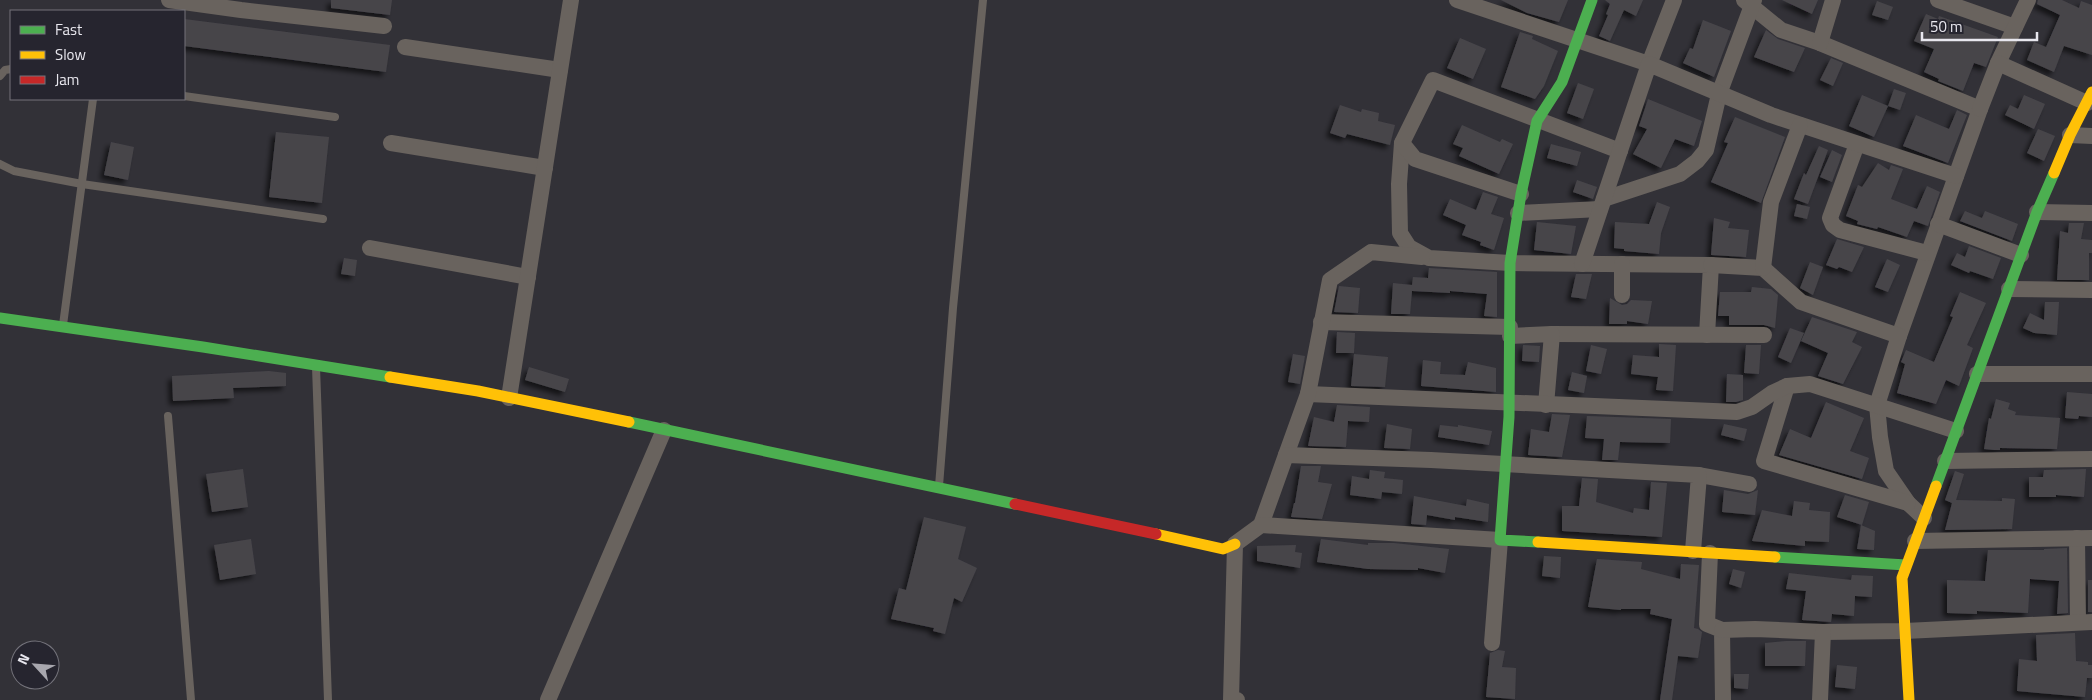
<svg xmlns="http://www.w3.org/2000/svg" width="2092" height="700" font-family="'Titillium Web',sans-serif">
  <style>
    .building { fill: #47454a; filter: url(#shadow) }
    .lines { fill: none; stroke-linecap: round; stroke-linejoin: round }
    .lane { stroke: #69635e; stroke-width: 8 }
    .street { stroke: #69635e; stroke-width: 16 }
    .fast { stroke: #4caf50; stroke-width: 11 }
    .slow { stroke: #ffc107; stroke-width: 11 }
    .jam { stroke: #c62828; stroke-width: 11 }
  </style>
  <defs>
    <filter id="shadow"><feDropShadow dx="-4" dy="4" stdDeviation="2.5" flood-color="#0009"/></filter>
  </defs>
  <rect width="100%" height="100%" fill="#323137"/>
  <g class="building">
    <polygon points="331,0 392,0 390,15 331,8"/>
    <polygon points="1501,0 1568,0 1559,22 1527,13"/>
    <polygon points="1605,0 1643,0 1636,16 1624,10 1610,41 1599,36 1608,15 1606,14 1610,4"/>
    <polygon points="1782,0 1818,0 1812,14"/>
    <polygon points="2038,0 2062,0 2079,8 2081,1 2092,5 2092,55 2064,46 2054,72 2027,60 2034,42 2046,47 2060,15 2037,4"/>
    <polygon points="1877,1 1893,7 1888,20 1872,15"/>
    <polygon points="1926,14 1938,19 1939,16 1998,37 1986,67 1974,63 1963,91 1938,81 1939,79 1924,72 1934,49 1914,41"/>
    <polygon points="184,19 390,45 386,72 184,46"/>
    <polygon points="1703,20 1731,31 1714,77 1683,63 1690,48 1693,49"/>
    <polygon points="1766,30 1778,39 1805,48 1794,72 1754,57"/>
    <polygon points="1520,32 1533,36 1532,39 1558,51 1544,86 1535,99 1501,87"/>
    <polygon points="1460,38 1486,49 1473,79 1447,68"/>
    <polygon points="1831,58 1843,63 1833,86 1820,80"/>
    <polygon points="1578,83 1594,89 1583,119 1567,113"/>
    <polygon points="1894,89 1906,93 1900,110 1888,106"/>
    <polygon points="1862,95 1888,106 1874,137 1849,126"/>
    <polygon points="2024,95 2045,104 2034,129 2005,115 2010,105 2018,109"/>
    <polygon points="1648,99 1702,121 1694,146 1675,139 1661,168 1633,154 1647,129 1639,126"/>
    <polygon points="1340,105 1361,112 1362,109 1379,113 1378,121 1395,125 1390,145 1347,134 1345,138 1330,133"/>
    <polygon points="1957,110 1967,115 1948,163 1903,146 1916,115 1949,129"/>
    <polygon points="1735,117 1785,137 1761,203 1711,182 1728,143 1724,142"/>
    <polygon points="1462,125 1500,142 1502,139 1513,144 1499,174 1459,156 1463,148 1453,144"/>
    <polygon points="2038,129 2055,136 2044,161 2027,153"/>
    <polygon points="276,132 329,137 322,203 269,197"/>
    <polygon points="111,142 134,147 128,180 104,175"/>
    <polygon points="1551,144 1581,152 1577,166 1547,158"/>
    <polygon points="1819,146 1828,150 1808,204 1794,199 1804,173 1806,175"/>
    <polygon points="1832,150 1842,155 1832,182 1820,177"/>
    <polygon points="1878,163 1889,170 1891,165 1903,169 1891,199 1917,209 1927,186 1940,192 1928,226 1914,221 1907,237 1878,227 1877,229 1857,224 1858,221 1846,216 1858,185 1862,187"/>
    <polygon points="1577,180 1597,187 1593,199 1573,192"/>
    <polygon points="1483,192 1498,197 1491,214 1504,218 1494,250 1480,245 1481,242 1462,235 1466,225 1443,215 1450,199 1476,210"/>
    <polygon points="1657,202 1670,207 1661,233 1659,254 1624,251 1624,249 1614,248 1615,222 1649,224"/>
    <polygon points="1797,204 1810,207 1807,219 1794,216"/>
    <polygon points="1965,211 1982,218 1985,211 2018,224 2012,241 1960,221"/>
    <polygon points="1714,218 1730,222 1728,228 1749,230 1746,257 1711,255"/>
    <polygon points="1537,222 1576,226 1571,254 1534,250"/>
    <polygon points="2069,223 2084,223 2081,239 2092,240 2092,253 2089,253 2089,280 2057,280 2060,231 2068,233"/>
    <polygon points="1837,239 1864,247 1852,272 1839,267 1837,269 1826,265"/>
    <polygon points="1969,246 2001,258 1993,279 1970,271 1969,273 1951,265 1957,253 1965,257"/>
    <polygon points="344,258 357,260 355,276 341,274"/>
    <polygon points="1887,259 1900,265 1888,292 1875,287"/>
    <polygon points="1810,262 1823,267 1813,295 1800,288"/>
    <polygon points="1429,268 1497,272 1497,317 1484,316 1487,294 1450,291 1450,293 1412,291 1410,314 1391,314 1393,283 1412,285 1413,277 1428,278"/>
    <polygon points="1576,274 1592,274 1586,299 1571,297"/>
    <polygon points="1339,286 1360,288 1358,313 1334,312"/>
    <polygon points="1752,287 1771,289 1778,295 1775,328 1764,325 1729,325 1729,316 1718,316 1720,292 1751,292"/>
    <polygon points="1960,292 1986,303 1967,345 1973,348 1959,386 1946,380 1936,404 1897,393 1905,364 1901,362 1906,350 1934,362 1953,317 1950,316"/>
    <polygon points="1610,298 1622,305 1627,304 1631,300 1652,301 1648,324 1627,321 1627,324 1609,324"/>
    <polygon points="2045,302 2059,302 2057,335 2034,333 2023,328 2030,313 2044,320"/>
    <polygon points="1812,317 1857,332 1852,342 1862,347 1843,384 1818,376 1828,353 1801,341"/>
    <polygon points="1790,328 1804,333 1791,363 1778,357"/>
    <polygon points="1337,332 1355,333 1354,353 1336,353"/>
    <polygon points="1659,344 1676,345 1673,391 1656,390 1658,377 1631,374 1633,355 1659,357"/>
    <polygon points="1523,345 1540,346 1539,362 1522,361"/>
    <polygon points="1591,345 1607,349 1601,374 1586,371"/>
    <polygon points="1746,345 1761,345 1759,374 1744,373"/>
    <polygon points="1293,354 1305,356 1300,384 1288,382"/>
    <polygon points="1354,354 1388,357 1385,387 1351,386"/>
    <polygon points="1423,360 1441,362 1440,374 1465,375 1468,362 1496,368 1496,392 1421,386"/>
    <polygon points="529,367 569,379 565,392 525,380"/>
    <polygon points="269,371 286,373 286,386 233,388 234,398 173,401 172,376"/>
    <polygon points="1572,372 1587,376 1584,393 1568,390"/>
    <polygon points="1727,374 1743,375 1743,400 1736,402 1726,402"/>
    <polygon points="2067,392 2092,394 2092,417 2079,416 2078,419 2065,418"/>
    <polygon points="1996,399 2010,403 2008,409 2016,412 2015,415 2060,418 2057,449 2000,448 2000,450 1994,450 1984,449 1989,418 1991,419"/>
    <polygon points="1826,402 1864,418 1850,451 1869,458 1862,479 1779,455 1790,429 1811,438"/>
    <polygon points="1337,405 1370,407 1369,422 1348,421 1346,447 1308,446 1314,417 1334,422"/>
    <polygon points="1552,414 1570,415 1562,457 1528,455 1531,429 1549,432"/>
    <polygon points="1587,416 1671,419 1670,443 1620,442 1618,460 1602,460 1604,439 1585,438"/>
    <polygon points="1387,424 1412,429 1410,449 1384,448"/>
    <polygon points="1724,424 1747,429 1744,441 1721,435"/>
    <polygon points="1440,425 1458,427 1458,425 1492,431 1489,445 1438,437"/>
    <polygon points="1301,466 1321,466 1318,482 1332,484 1322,519 1291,517 1294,503 1295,503"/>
    <polygon points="243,469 248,507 212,512 206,474"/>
    <polygon points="2086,469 2084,497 2056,495 2056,497 2029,497 2029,477 2043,477 2044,470"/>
    <polygon points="1370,470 1385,472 1384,478 1403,480 1402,494 1382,492 1381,499 1350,495 1352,476 1369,479"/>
    <polygon points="1955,471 1964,474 1956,500 2002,501 2002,498 2015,499 2012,529 1945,530 1952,503 1945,500"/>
    <polygon points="1582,478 1598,479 1596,502 1633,513 1634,508 1649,510 1651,482 1667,483 1662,537 1562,531 1562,506 1579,506"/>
    <polygon points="1724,490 1748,494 1758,490 1755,515 1722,512"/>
    <polygon points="1845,495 1869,502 1862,525 1837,517"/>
    <polygon points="1414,496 1466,506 1467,499 1489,504 1488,522 1455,517 1455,520 1427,515 1426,525 1411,524"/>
    <polygon points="1794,501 1810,503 1809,510 1830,512 1829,542 1805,541 1805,546 1752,541 1762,510 1792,516"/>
    <polygon points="924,517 966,527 958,559 977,568 962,602 954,598 945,634 933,631 934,628 891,619 899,588 906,590"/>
    <polygon points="1861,525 1875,531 1874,550 1857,549"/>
    <polygon points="251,539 256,574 220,580 214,545"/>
    <polygon points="1321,539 1368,545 1368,543 1394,543 1449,549 1445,573 1418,568 1418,570 1368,569 1317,562"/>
    <polygon points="1296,545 1295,552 1302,553 1300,568 1257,561 1257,546"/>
    <polygon points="2067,548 2068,613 2057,614 2059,581 2030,579 2028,613 1977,611 1977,614 1947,613 1947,580 1985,581 1988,550 2044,550 2044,549"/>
    <polygon points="1544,556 1561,557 1560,578 1542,576"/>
    <polygon points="1597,559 1642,562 1641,569 1680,579 1681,564 1699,565 1694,628 1698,629 1702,632 1698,658 1678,656 1672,700 1660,700 1672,619 1650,614 1651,609 1621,609 1621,610 1588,607"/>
    <polygon points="1733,569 1745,572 1741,588 1729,584"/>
    <polygon points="1789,573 1851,580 1852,575 1873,576 1872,597 1855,596 1854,616 1832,614 1831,622 1802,620 1806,591 1786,589"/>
    <rect x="2088" y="580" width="4" height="32"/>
    <polygon points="2075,633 2076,661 2088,662 2088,665 2092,665 2092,678 2087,678 2085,697 2017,691 2019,659 2037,661 2036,635"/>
    <polygon points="1786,641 1806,641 1805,666 1765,666 1765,643"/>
    <polygon points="1498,650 1505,651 1502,667 1516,668 1515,699 1486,697 1490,653"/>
    <polygon points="1837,665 1857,667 1855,689 1835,687"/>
    <polygon points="1734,674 1749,674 1748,689 1734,688"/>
  </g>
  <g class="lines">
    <g class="lane">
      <polyline points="0,76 5,70 11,69"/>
      <polyline points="184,96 335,117"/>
      <polyline points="0,164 14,171 82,184 323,219"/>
      <polyline points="63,325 93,99"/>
      <polyline points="316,367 328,700"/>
      <polyline points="168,416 191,700"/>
      <polyline points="939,486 953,308 983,0"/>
    </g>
    <g class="street">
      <polyline points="169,0 241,10 384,26"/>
      <polyline points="1457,0 1649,64 1674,0"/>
      <polyline points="1744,0 1781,30 1820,43 1980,109 1899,336"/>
      <polyline points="1938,0 2015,27"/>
      <polyline points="1820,43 1833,0"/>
      <polyline points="405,47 560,70"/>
      <polyline points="1998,63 2028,0"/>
      <polyline points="1980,109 1998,63 2087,103"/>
      <polyline points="2070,135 2092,136"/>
      <polyline points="391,143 545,168"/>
      <polyline points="1402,143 1399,184 1400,233 1409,247 1429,258 1510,263 1711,265 1707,335"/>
      <polyline points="1857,144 1830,218 1833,225 1840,230 1927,253"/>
      <polyline points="1521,194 1415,159 1402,143 1433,80 1620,151"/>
      <polyline points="1604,199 1680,174 1697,161 1706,150 1719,94 1754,0"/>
      <polyline points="2037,212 2092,213"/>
      <polyline points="1518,213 1600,209"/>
      <polyline points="1938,224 2021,255"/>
      <polyline points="370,248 528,277"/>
      <polyline points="1582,264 1649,64 1771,115 1956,176"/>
      <polyline points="1711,265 1763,268 1801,302 1899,336 1877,405 1880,437 1886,471 1908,503 1924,518"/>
      <polyline points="1763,268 1771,202 1800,125"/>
      <polyline points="2009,289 2092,290"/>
      <polyline points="1622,295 1622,264"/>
      <polyline points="1321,322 1510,327"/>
      <polyline points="1552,334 1764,335"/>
      <polyline points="1510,336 1552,334 1546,405"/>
      <polyline points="1977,374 2092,374"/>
      <polyline points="1787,386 1764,461 1908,503"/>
      <polyline points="1308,394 1737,412 1752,407 1772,393 1787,386 1810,384 1956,431"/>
      <polyline points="509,398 571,0"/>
      <polyline points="1286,455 1308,394 1330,280 1371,252 1422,257"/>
      <polyline points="1945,461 2092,459"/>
      <polyline points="1699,475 1749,484"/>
      <polyline points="1261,525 1286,455 1431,460 1699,475 1693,551"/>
      <polyline points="2077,538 2078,621"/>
      <polyline points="1915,541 2092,538"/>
      <polyline points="1710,553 1707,624 1722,630 1723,700"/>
      <polyline points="1722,630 1755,629 1823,632 1905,631 2092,622"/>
      <polyline points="548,700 664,430"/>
      <polyline points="1237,700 1231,700 1235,544 1261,525 1500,540 1492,643"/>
      <polyline points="1820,700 1823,632"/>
    </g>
    <g class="fast">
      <polyline points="0,318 203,347 390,377"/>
      <polyline points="629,422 1015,504"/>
      <polyline points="1936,486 2037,212 2054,173"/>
      <polyline points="1538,542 1500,540 1509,417 1510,263 1521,194 1537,121 1562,82 1592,0"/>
      <polyline points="1775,557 1906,565"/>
    </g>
    <g class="slow">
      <polyline points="2054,173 2070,135 2092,92"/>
      <polyline points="390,377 478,391 629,422"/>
      <polyline points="1156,534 1223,549 1235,544"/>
      <polyline points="1538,542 1775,557"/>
      <polyline points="1909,700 1902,578 1936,486"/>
    </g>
    <polyline class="jam" points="1015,504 1156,534"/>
  </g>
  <rect x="10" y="10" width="175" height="90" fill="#26252f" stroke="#74737b"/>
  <rect x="20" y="26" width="25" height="8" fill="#4caf50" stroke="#74737b"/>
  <text x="55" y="35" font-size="15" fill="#e8e7ee">Fast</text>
  <rect x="20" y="51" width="25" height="8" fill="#ffc107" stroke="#74737b"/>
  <text x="55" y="60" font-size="15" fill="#e8e7ee">Slow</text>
  <rect x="20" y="76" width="25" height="8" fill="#c62828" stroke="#74737b"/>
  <text x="55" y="85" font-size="15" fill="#e8e7ee">Jam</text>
  <g transform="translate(35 665) rotate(296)"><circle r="24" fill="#26252f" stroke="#74737b"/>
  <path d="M0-4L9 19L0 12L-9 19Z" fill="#a8a7ae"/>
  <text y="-8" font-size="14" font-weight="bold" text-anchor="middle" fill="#e8e7ee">N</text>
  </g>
  <path d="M1922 32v8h115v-8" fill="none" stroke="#e8e7ee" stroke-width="2.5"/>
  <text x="1930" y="32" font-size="15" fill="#e8e7ee" stroke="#26252f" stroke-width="4" paint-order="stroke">50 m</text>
</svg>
